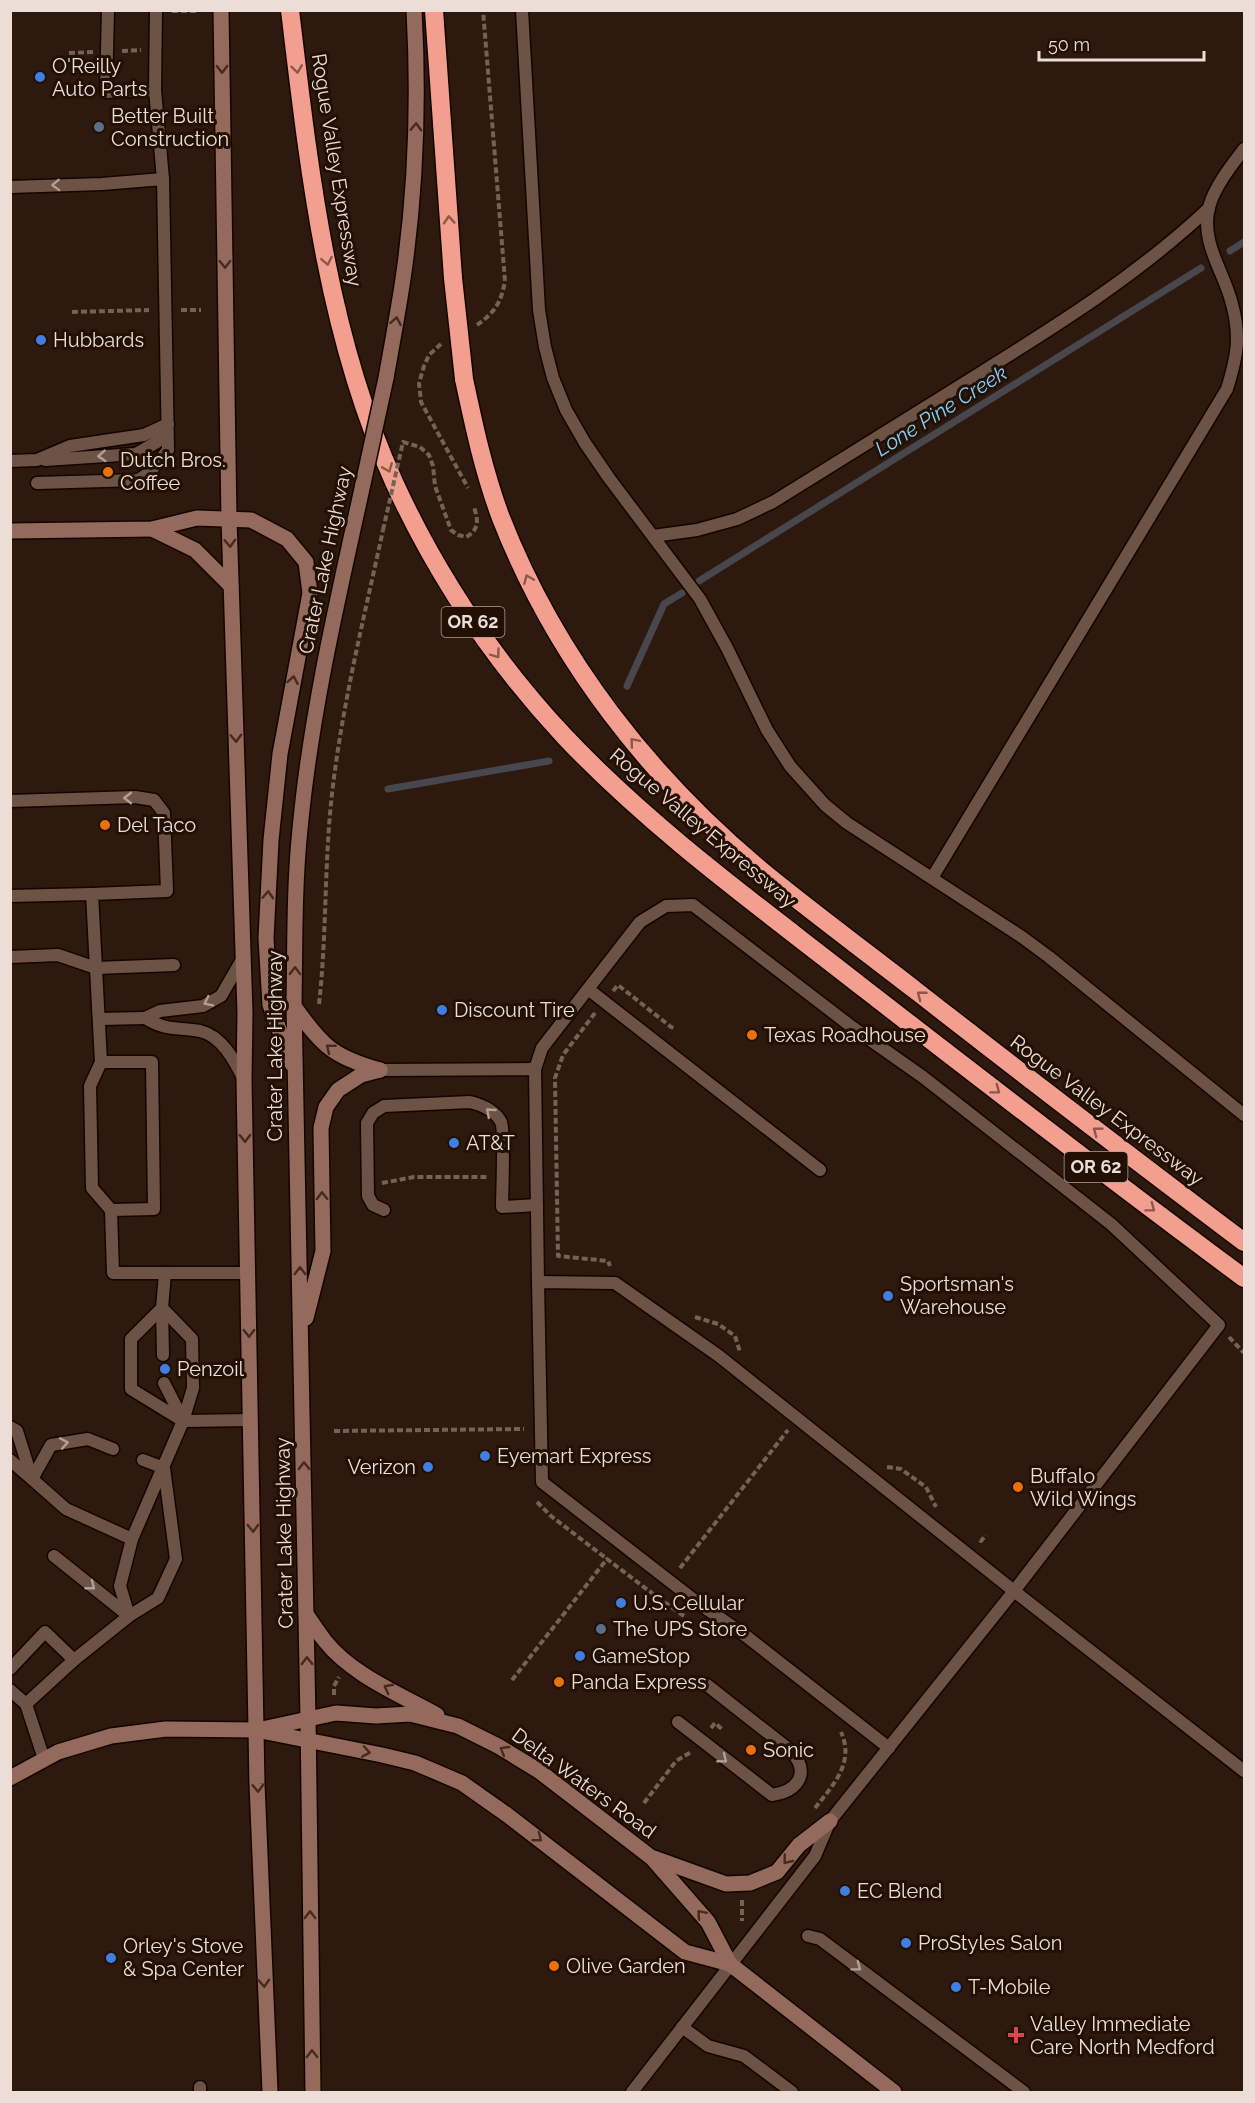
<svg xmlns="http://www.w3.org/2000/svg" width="1255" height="2103" font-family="Raleway,sans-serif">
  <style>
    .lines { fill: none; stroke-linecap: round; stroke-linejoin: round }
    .stream { stroke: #47474d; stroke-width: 7 }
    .lane-casing { stroke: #150400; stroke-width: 15 }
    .secondary-casing { stroke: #150400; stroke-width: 18 }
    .highway-casing { stroke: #150400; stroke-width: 21 }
    .path { stroke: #746258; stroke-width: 4; stroke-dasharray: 6 3; stroke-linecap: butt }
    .lane { stroke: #6c5346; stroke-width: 12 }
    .secondary { stroke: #946a5c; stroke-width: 15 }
    .highway { stroke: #f39f90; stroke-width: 18 }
    .secondary-bridge-casing { stroke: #150400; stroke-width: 18; stroke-linecap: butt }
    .highway-bridge-casing { stroke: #150400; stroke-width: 21; stroke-linecap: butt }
    .path-bridge { stroke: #746258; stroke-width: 4; stroke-dasharray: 6 3; stroke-linecap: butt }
    .secondary-bridge { stroke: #946a5c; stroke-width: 15 }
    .highway-bridge { stroke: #f39f90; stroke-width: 18 }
    .oneway { stroke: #452b1f }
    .oneway2 { stroke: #8b584a }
    .oneway3 { stroke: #b29f95 }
    .shop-dot { fill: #3f7fe0; stroke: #231005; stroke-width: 2 }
    .service-dot { fill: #5c6f8a; stroke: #231005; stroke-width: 2 }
    .food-dot { fill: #e8710a; stroke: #231005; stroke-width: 2 }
    .health-dot { fill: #e0444e; stroke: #231005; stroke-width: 2 }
    .labels { text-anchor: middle; stroke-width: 6; stroke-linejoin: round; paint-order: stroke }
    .shield { fill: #231005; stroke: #b0a097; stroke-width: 1.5 }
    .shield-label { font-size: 18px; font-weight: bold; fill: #ecddd6 }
    .poi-label { font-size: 20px; fill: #ecddd6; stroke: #231005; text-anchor: start }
    .street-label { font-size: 20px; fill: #ecddd6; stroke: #231005 }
    .water-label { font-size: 21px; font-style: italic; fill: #82d0f9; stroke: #231005 }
  </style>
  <rect width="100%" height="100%" fill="#2d190d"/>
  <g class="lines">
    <g class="stream">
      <polyline points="1230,251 1244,242"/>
      <polyline points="699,581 1201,268"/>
      <polyline points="627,686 664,604 682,593"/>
      <polyline points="388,789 549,761"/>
    </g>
    <defs>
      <g id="lane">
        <polyline points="108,10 106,92 155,90"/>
        <polyline points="156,10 155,90 163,179"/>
        <polyline points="522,10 539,310 545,347 553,378 566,410 585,443 609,478 700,599 727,648 767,730 790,766 825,805 847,823 1022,937 1049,957 1244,1115"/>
        <polyline points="10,187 102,184 163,179 168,450 149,473 138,480 37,483"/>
        <polyline points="45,460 136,454 157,442 167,425"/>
        <polyline points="10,461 37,460 70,446 144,435 168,424"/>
        <path d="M653 536 697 530 737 519 773 502C840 460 907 419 974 377 1056 326 1138 275 1209 208"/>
        <polyline points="10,801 135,797 154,800 164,813 167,891 92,894 101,1062 90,1086 92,1188 111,1210 113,1273 248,1273"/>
        <path d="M932 878 1227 389C1237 357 1241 337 1232 304 1224 271 1200 243 1209 207 1215 186 1231 166 1244 149"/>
        <polyline points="10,896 92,894"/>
        <polyline points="10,957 58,955 96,968 174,965"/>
        <path d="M243 958 221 996 203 1006 160 1011 145 1018C166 1031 177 1027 200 1031 222 1036 235 1061 244 1080"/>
        <polyline points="588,989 820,1170"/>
        <polyline points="99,1019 145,1018"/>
        <polyline points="101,1062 152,1062 154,1209 111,1210"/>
        <polyline points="535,1069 542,1048 640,922 666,906 693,905 852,1027 923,1077 1111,1224 1219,1325 1014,1591 830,1821 815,1856 632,2092"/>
        <polyline points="380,1070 535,1069 538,1282"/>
        <path d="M384 1210 373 1205 368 1196 367 1123 373 1113 384 1106 470 1102C482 1105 495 1110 501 1122 505 1130 502 1194 502 1207L537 1205"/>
        <polyline points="162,1308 131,1339 131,1389 183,1421 251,1420"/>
        <polyline points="162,1308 163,1355"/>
        <polyline points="164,1383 183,1420"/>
        <polyline points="10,1427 17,1431 32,1479 66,1509 132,1539"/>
        <polyline points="10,1460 32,1479 51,1445 88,1439 113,1449"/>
        <polyline points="54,1556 129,1616 158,1598 176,1559 164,1468 143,1460"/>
        <polyline points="10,1669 45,1632 74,1660"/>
        <polyline points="10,1690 26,1704"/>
        <path d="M678 1722 772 1795C798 1791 811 1773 791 1751L707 1685"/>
        <polyline points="889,1748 746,1636 694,1600 542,1482 538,1282 615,1283 719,1356 1014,1591 1244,1771"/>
        <polyline points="44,1759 26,1704 74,1660 129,1616 120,1586 132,1539 183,1421 193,1388 192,1339 162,1308 165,1273"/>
        <polyline points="808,1936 820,1939 1024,2092"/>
        <polyline points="682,2027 708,2046 744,2056 792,2092"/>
        <polyline points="200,2087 200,2092"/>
      </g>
      <g id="secondary">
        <polyline points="221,10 229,519 245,1013 244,1080 257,1784 270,2092"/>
        <path d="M386 378C392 345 398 312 403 279 416 190 419 100 414 10"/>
        <polyline points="152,529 195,550 231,586"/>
        <polyline points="10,531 152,529 197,518 251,520 287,539 306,562 310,593 280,754 271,840 266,938 270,1005 292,1064"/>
        <path d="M294 1006C322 1046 333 1057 380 1070"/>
        <polyline points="306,1318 323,1251 321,1128 326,1107 338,1090 361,1075 380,1070"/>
        <path d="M306 1614C312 1623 318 1632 325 1641 352 1675 399 1694 437 1715"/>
        <polyline points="262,1729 336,1713 376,1716 410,1714 458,1726 498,1746 539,1771 652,1858 708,1922 730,1964"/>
        <polyline points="10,1778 58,1752 111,1736 166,1729 256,1730 382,1755 415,1763 462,1783 506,1814 685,1952 730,1964 894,2092"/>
        <polyline points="654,1858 726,1884 750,1883 777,1872 799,1845 830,1821"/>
        <path d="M313 2092 308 1719 294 1006C295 947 294 887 300 829 311 712 338 598 363 484"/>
      </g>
      <g id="highway">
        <path d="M290 10C309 169 327 335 394 482 437 576 495 662 565 737 655 832 763 909 866 990 991 1087 1117 1184 1244 1278"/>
        <polyline points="434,10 453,278"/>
        <path d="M464 379C474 426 484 473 501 518 556 659 651 780 768 876 816 915 866 952 915 990 1024 1075 1134 1159 1244 1242"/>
      </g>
    </defs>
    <use href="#lane" class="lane-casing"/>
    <use href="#secondary" class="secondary-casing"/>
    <use href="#highway" class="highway-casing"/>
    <g class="path">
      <polyline points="172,11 196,11"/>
      <polyline points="122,51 141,50"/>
      <polyline points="69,53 93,52"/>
      <polyline points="181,310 201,310"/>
      <polyline points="72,312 149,310"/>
      <path d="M477 325C495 312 501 303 505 281L483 10"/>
      <polyline points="441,344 429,355 424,366 419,383 421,402 468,488"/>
      <path d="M420 447 429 455 433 466 435 486 451 530 458 535 466 537C480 529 478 520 474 507"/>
      <polyline points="613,991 618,985 671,1027 676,1029"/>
      <path d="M319 1004C327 934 324 864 332 794 342 705 364 618 383 530"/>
      <polyline points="595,1013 563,1055 555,1078 558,1256 608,1261 610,1266"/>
      <polyline points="382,1183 414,1177 488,1177"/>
      <polyline points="695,1317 718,1324 735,1336 740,1352"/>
      <polyline points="1229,1337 1244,1353"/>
      <polyline points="334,1431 524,1429"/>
      <polyline points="887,1467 901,1469 926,1487 936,1507"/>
      <polyline points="537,1502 551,1516 607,1559"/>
      <polyline points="980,1540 981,1541 986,1535"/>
      <polyline points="680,1568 788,1430"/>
      <polyline points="657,1597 684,1616"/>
      <polyline points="512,1680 607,1559 657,1597 660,1593"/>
      <polyline points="334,1695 334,1686 339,1677"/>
      <polyline points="711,1728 715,1723 723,1730"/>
      <polyline points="644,1803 676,1761 691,1752"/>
      <path d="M815 1808C833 1785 855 1763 841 1732"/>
      <polyline points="742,1900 742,1921"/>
    </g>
    <use href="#lane" class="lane"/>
    <use href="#secondary" class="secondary"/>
    <use href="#highway" class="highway"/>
    <defs>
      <polyline id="secondary-bridge" points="363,484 386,378"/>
      <polyline id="highway-bridge" points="453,278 464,379"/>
    </defs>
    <use href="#secondary-bridge" class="secondary-bridge-casing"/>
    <use href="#highway-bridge" class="highway-bridge-casing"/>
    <polyline class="path-bridge" points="383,530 403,442 420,447"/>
    <use href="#secondary-bridge" class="secondary-bridge"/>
    <use href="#highway-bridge" class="highway-bridge"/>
  </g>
  <defs><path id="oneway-chevron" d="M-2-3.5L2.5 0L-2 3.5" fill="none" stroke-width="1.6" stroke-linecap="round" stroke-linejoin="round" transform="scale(1.5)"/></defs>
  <g class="oneway">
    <use href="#oneway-chevron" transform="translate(222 69) rotate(89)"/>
    <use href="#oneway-chevron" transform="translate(416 127) rotate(-88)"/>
    <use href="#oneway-chevron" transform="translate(225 264) rotate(89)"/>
    <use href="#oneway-chevron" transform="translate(396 321) rotate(-80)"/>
    <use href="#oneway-chevron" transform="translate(230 543) rotate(88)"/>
    <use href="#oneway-chevron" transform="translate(293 680) rotate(-80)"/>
    <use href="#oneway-chevron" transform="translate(236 738) rotate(88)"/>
    <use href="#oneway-chevron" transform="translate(268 895) rotate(-87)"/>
    <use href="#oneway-chevron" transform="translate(295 971) rotate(-89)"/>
    <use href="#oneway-chevron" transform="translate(330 1048) rotate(-141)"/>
    <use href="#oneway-chevron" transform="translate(245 1138) rotate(89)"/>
    <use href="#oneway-chevron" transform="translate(322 1196) rotate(-91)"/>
    <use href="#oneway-chevron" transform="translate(300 1271) rotate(-91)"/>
    <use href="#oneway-chevron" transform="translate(249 1333) rotate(89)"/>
    <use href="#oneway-chevron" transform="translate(304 1466) rotate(-91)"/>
    <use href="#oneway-chevron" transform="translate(253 1528) rotate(89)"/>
    <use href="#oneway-chevron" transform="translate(307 1661) rotate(-91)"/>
    <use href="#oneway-chevron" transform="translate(388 1688) rotate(-152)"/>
    <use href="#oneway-chevron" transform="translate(504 1750) rotate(-149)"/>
    <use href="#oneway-chevron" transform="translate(366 1752) rotate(10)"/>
    <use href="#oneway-chevron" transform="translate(258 1788) rotate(88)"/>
    <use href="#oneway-chevron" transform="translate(538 1838) rotate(38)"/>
    <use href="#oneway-chevron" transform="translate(787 1860) rotate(129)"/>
    <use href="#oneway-chevron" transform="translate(701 1914) rotate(-131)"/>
    <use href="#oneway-chevron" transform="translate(310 1915) rotate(-90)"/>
    <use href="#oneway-chevron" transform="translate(264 1983) rotate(87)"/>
    <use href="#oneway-chevron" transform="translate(312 2054) rotate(-91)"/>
  </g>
  <g class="oneway2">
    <use href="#oneway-chevron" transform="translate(297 69) rotate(83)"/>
    <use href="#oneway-chevron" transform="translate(449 220) rotate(-94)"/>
    <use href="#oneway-chevron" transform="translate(327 261) rotate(79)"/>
    <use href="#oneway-chevron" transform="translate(388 468) rotate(68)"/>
    <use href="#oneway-chevron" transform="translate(528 579) rotate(-113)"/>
    <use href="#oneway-chevron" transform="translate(496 654) rotate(54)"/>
    <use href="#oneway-chevron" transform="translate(634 742) rotate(-130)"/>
    <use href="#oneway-chevron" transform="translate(921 995) rotate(-142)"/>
    <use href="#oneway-chevron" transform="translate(996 1090) rotate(37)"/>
    <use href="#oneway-chevron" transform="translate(1097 1131) rotate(-143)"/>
    <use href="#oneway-chevron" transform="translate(1151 1208) rotate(37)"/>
  </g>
  <g class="oneway3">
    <use href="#oneway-chevron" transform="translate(56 185) rotate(178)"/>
    <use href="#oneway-chevron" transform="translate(102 456) rotate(176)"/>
    <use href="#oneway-chevron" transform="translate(128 798) rotate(180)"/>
    <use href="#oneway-chevron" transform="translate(208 1002) rotate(154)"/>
    <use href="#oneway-chevron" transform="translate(490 1112) rotate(-139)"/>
    <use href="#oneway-chevron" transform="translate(64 1443) rotate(-10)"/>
    <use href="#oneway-chevron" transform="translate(91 1586) rotate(38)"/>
    <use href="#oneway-chevron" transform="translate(723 1759) rotate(39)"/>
    <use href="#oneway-chevron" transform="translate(857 1967) rotate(37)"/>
  </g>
  <g class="shop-dot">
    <circle cx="40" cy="77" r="6"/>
    <circle cx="41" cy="340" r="6"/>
    <circle cx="442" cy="1010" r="6"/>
    <circle cx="454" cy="1143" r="6"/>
    <circle cx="888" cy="1296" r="6"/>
    <circle cx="165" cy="1369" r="6"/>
    <circle cx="485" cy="1456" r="6"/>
    <circle cx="428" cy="1467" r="6"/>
    <circle cx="621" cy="1603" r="6"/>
    <circle cx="580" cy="1656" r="6"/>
    <circle cx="845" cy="1891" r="6"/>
    <circle cx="906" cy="1943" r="6"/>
    <circle cx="111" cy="1958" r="6"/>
    <circle cx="956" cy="1987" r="6"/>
  </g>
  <g class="service-dot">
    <circle cx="99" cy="127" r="6"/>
    <circle cx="601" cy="1629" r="6"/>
  </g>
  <g class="food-dot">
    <circle cx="108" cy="472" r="6"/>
    <circle cx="105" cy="825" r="6"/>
    <circle cx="752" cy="1035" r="6"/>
    <circle cx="1018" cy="1487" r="6"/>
    <circle cx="559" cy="1682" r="6"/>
    <circle cx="751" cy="1750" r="6"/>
    <circle cx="554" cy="1966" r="6"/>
  </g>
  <path class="health-dot" d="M1013 2026h6v6h6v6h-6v6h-6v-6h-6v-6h6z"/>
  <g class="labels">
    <g class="shield">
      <rect x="441.5" y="607" width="63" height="30" rx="4.5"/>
      <rect x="1064.5" y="1152" width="63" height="30" rx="4.5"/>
    </g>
    <g class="shield-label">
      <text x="473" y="628">OR 62</text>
      <text x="1096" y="1173">OR 62</text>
    </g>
    <g class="poi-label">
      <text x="52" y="73">O'Reilly<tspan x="52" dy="23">Auto Parts</tspan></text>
      <text x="111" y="123">Better Built<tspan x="111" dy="23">Construction</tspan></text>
      <text x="53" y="347">Hubbards</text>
      <text x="120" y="467">Dutch Bros.<tspan x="120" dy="23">Coffee</tspan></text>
      <text x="117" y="832">Del Taco</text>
      <text x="454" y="1017">Discount Tire</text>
      <text x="764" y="1042">Texas Roadhouse</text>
      <text x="466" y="1150">AT&amp;T</text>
      <text x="900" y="1291">Sportsman's<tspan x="900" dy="23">Warehouse</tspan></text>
      <text x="177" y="1376">Penzoil</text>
      <text x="497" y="1463">Eyemart Express</text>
      <text x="416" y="1474" text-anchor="end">Verizon</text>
      <text x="1030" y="1483">Buffalo<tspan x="1030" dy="23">Wild Wings</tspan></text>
      <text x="633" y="1610">U.S. Cellular</text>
      <text x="613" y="1636">The UPS Store</text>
      <text x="592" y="1663">GameStop</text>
      <text x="571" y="1689">Panda Express</text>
      <text x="763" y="1757">Sonic</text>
      <text x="857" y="1898">EC Blend</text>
      <text x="918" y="1950">ProStyles Salon</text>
      <text x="123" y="1953">Orley's Stove<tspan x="123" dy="23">&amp; Spa Center</tspan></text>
      <text x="566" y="1973">Olive Garden</text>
      <text x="968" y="1994">T-Mobile</text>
      <text x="1030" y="2031">Valley Immediate<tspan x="1030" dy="23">Care North Medford</tspan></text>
    </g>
    <g class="street-label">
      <text transform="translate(337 170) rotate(81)" y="7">Rogue Valley Expressway</text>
      <text transform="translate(325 560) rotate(-78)" y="7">Crater Lake Highway</text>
      <text transform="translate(703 828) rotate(40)" y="7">Rogue Valley Expressway</text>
      <text transform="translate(275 1046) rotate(-90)" y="7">Crater Lake Highway</text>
      <text transform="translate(1107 1110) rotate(37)" y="7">Rogue Valley Expressway</text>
      <text transform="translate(284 1533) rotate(-91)" y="7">Crater Lake Highway</text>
      <text transform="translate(584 1783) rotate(36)" y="7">Delta Waters Road</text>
    </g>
    <g class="water-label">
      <text transform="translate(941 411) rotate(-32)" y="7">Lone Pine Creek</text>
    </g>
  </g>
  <rect width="1255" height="2103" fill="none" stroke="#ecddd6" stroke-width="24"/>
  <path d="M1039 51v9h165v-9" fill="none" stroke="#ecddd6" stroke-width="3"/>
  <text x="1048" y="51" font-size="18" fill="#ecddd6" stroke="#231005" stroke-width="4.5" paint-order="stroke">50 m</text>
</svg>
